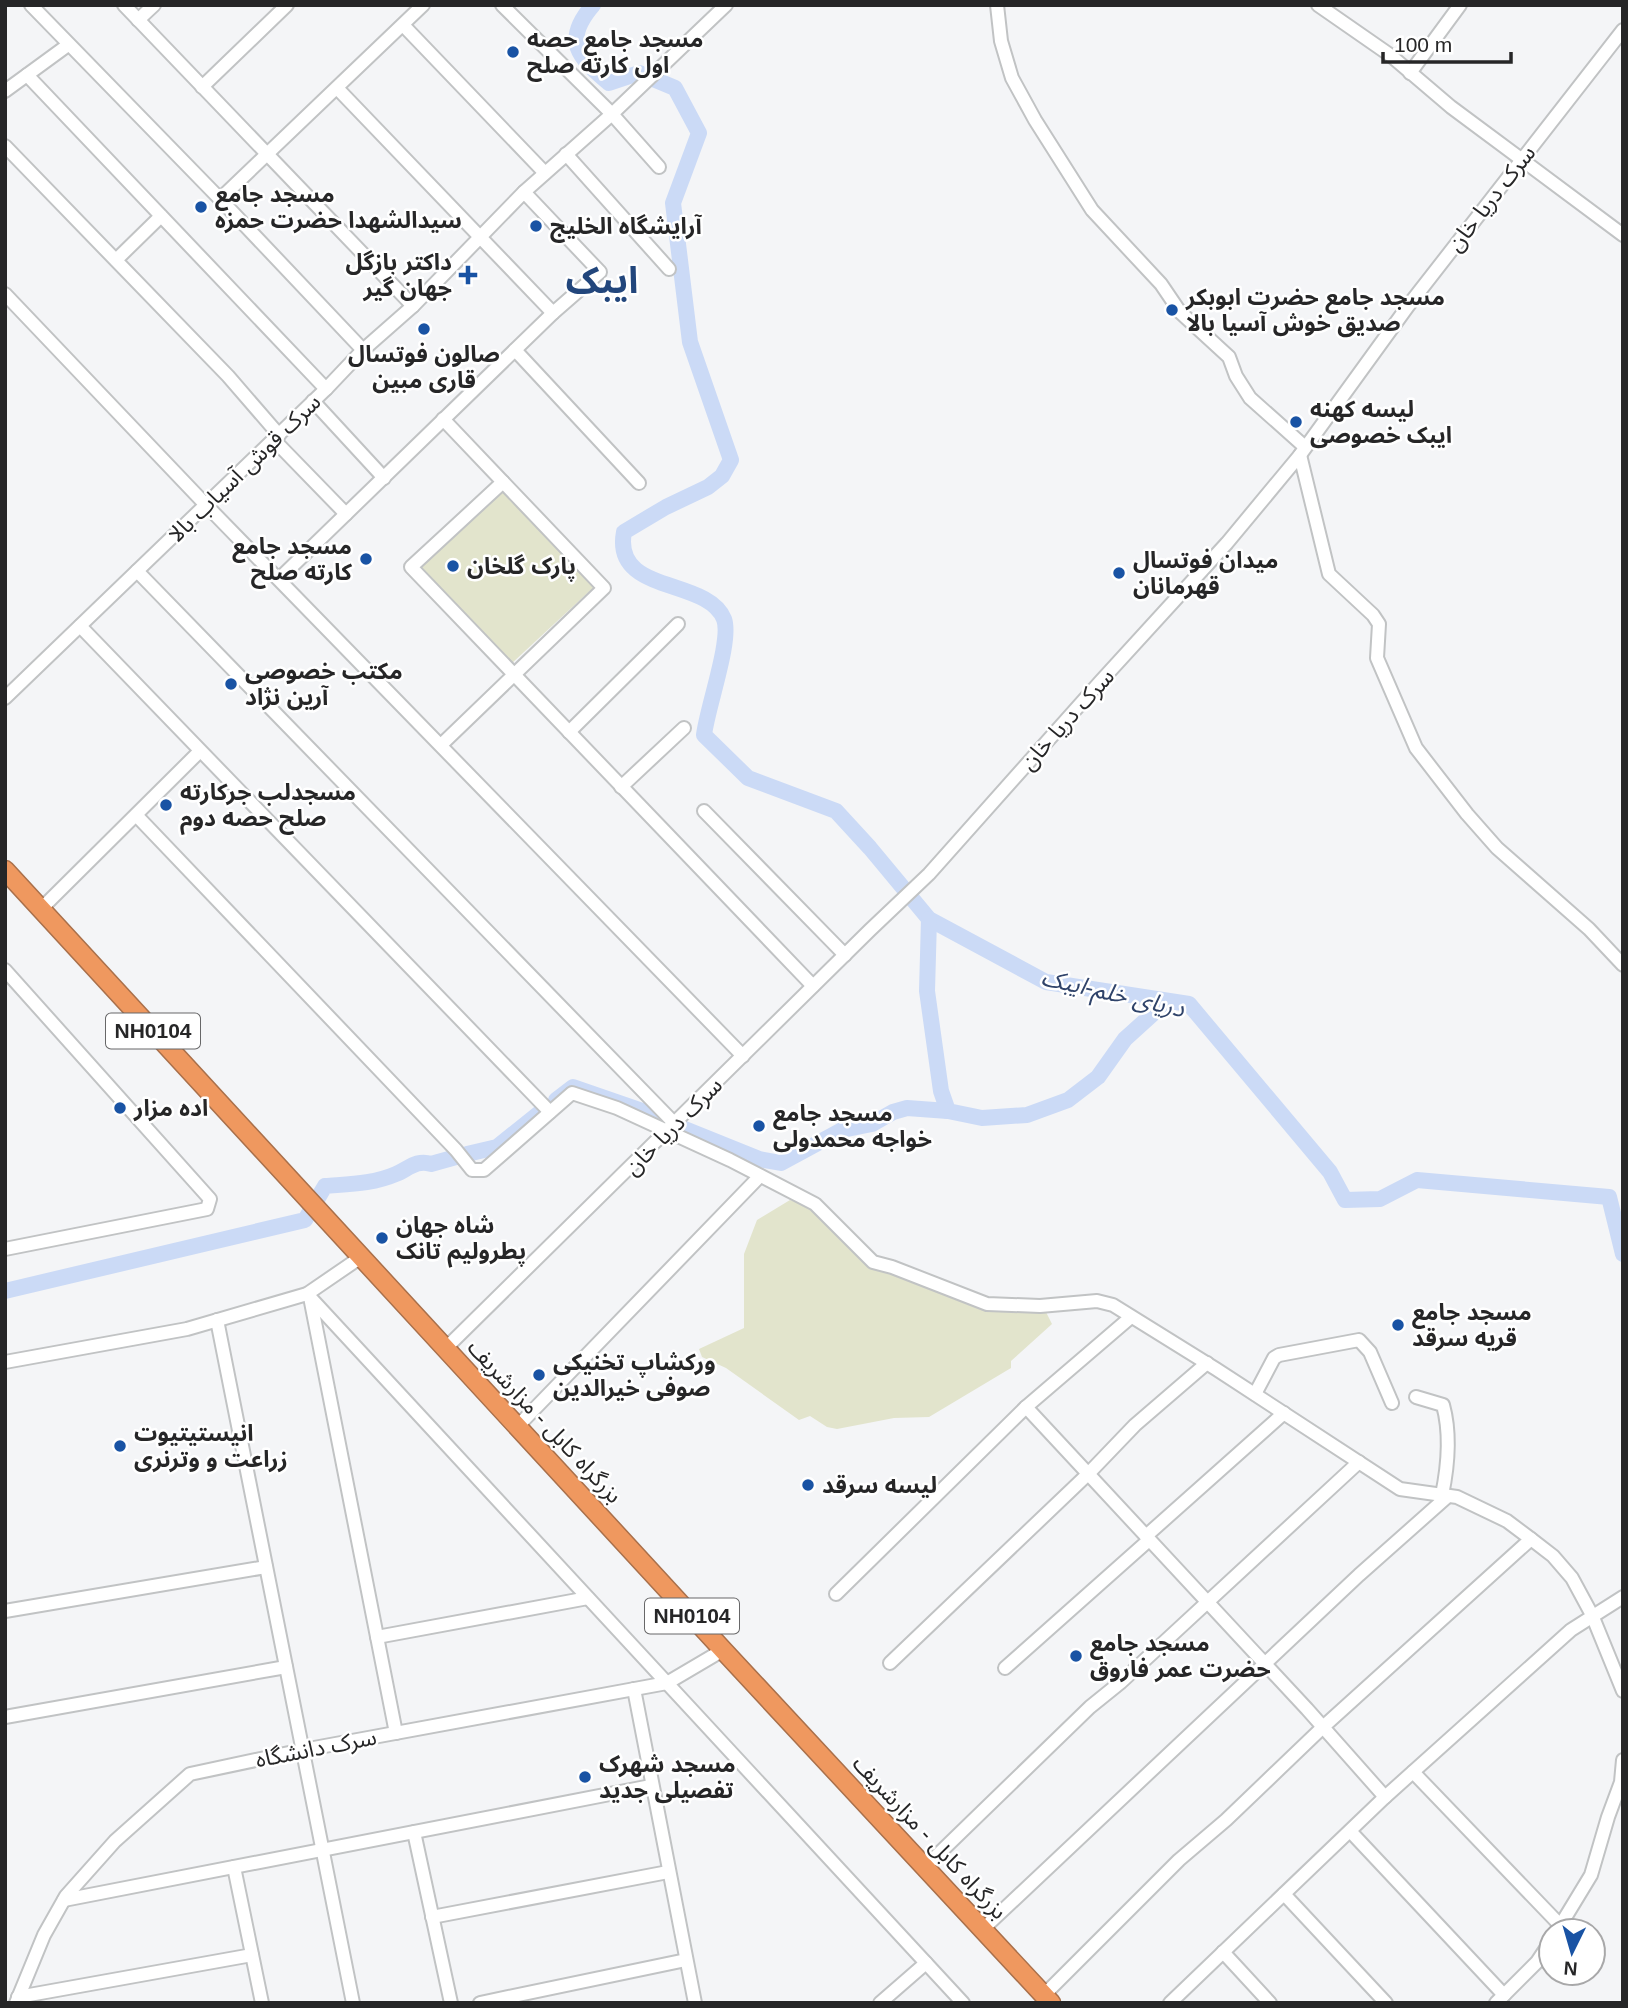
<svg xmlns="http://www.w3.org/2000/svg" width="1628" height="2008" font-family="Helvetica,'Noto Sans Arabic',sans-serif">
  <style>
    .green { fill: #e2e4cc }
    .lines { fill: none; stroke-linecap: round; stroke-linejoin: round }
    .river { stroke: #cbdaf6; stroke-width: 16 }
    .minor-casing { stroke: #c1c3c4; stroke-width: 16 }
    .highway-casing { stroke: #a9704b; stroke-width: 21 }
    .minor { stroke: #fff; stroke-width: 12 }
    .highway { stroke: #ef985f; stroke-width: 18 }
    .poi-dot { fill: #1953a4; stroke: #fff; stroke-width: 2.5 }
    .labels { text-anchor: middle; stroke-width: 5; stroke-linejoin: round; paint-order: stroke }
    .shield { fill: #fff; stroke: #676768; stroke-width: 2 }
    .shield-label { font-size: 21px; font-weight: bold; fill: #262627 }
    .poi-label { font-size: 23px; font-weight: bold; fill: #262627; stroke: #fff; text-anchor: start }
    .street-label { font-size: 23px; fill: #262627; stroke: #fff }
    .water-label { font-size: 24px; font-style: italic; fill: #2f436a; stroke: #fff }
    .town-label { font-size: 37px; font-weight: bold; fill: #22467c; stroke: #fff }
  </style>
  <rect width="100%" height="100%" fill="#f4f5f7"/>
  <g class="green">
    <polygon points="501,489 594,587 510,665 418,567"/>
    <polygon points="790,1200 812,1208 869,1263 987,1307 1046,1312 1052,1324 1011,1361 1011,1368 929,1417 894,1418 837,1429 827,1427 810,1416 799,1420 726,1368 702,1357 699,1349 744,1328 744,1254 757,1220"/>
  </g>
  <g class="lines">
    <g class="river">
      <path d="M593 5C562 41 578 57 609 83L639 73 675 88 699 133 673 203 690 342 731 460 722 476 708 487 666 507 624 532C612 595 707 577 724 619 732 640 707 708 704 735L748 778 836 811 870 848 929 919 1046 982 1189 1004 1330 1172 1345 1200 1380 1199 1417 1180 1609 1197 1623 1254"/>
      <polyline points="929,919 927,991 941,1091 948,1111 982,1118 1027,1115 1068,1100 1098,1077 1125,1039 1167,1001"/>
      <polyline points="556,1100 573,1087 657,1116 667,1122"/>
      <polyline points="682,1128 759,1159 781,1163 842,1130 872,1124 893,1112 907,1108 948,1111"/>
      <polyline points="467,1154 497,1147 542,1111"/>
      <path d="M5 1291 305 1220 325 1186C349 1184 373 1184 396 1174 408 1169 417 1159 431 1164L456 1157"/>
    </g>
    <defs>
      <g id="minor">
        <polyline points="31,5 220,199 363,350"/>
        <polyline points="124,5 413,306"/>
        <polyline points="502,5 612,114 659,167"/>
        <polyline points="997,5 1001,41 1012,78 1035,120 1092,210 1161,284 1180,312 1229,357 1236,376 1250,398 1305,447"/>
        <polyline points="1318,5 1390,55 1451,107 1623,235"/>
        <polyline points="138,20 154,5"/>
        <polyline points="403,25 545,173"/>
        <polyline points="1410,73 1460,5"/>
        <polyline points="27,75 326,389"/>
        <polyline points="202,87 287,5"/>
        <polyline points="337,88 553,313 600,272 524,192"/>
        <polyline points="5,91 68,45"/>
        <polyline points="5,146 228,376 279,435"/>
        <polyline points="566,154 669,269"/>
        <polyline points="220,199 423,5"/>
        <polyline points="116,260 161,216"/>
        <polyline points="5,294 206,505 743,1056"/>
        <polyline points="515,350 639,483"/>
        <polyline points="313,401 384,478"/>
        <polyline points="274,440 346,514"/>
        <polyline points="1300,455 1329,574 1373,615 1379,624 1377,658 1416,748 1467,814 1497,848 1589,929 1623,965"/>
        <polyline points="503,482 411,567 813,986"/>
        <polyline points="137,571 675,1124"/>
        <polyline points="279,579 553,313"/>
        <polyline points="80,626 550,1112"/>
        <polyline points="5,698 326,389 363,350 413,306 524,192 612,114 726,5"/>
        <polyline points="569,732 678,624"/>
        <polyline points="441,745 604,588 443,419"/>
        <polyline points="621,787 684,728"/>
        <polyline points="704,811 845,955"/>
        <polyline points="136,815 456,1150 472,1170 484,1170 572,1093 617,1108 730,1160 815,1204 873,1262 892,1267 987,1304 1040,1306 1097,1301 1113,1305 1216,1369 1400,1489 1457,1497 1507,1521 1531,1539 1553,1556 1572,1578 1592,1615 1623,1691"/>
        <polyline points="41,909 200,751"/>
        <polyline points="5,970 210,1199 207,1209 5,1249"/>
        <polyline points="307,1294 963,2003"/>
        <polyline points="310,1297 396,1733"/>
        <polyline points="217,1320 353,2003"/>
        <polyline points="445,1349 870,930 929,874 1100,682 1227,543 1300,455 1408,306 1623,30"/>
        <polyline points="5,1362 187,1329 307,1294 361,1257"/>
        <polyline points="1255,1394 1274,1358 1279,1355 1359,1340 1370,1352 1392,1403"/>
        <path d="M1416 1397 1443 1405C1451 1434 1448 1466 1442 1495"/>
        <polyline points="1026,1407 1307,1709 1385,1797"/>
        <polyline points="517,1427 760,1176"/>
        <polyline points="1146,1536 1284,1413"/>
        <polyline points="836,1594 1026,1407 1131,1317"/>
        <polyline points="5,1611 266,1567"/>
        <polyline points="377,1637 588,1598"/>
        <polyline points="890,1663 1088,1474 1135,1425 1207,1363"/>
        <polyline points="1005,1668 1149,1540"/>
        <polyline points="634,1689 695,2003"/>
        <polyline points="5,1717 286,1667"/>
        <polyline points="1413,1772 1561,1926"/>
        <polyline points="1350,1831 1504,1995"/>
        <polyline points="414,1832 451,2003"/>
        <polyline points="234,1867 262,2003"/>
        <polyline points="925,1867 1090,1707 1121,1682 1359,1462"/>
        <polyline points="1284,1894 1386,2003"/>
        <polyline points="64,1900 651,1786"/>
        <polyline points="432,1917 668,1872"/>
        <polyline points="983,1929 1359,1575 1448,1496"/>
        <polyline points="1557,1931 1591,1875 1608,1817 1621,1782 1623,1760"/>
        <polyline points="1223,1952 1270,2003"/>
        <polyline points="1044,1995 1179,1860 1226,1820 1323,1727 1531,1539"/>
        <polyline points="18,1997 252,1955"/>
        <polyline points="16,2003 44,1935 66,1896 115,1841 190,1774 303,1750 667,1683 723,1650"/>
        <polyline points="480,2003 686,1960"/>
        <polyline points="880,2003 926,1963"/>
        <polyline points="1170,2003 1385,1797 1571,1630 1623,1597"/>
        <polyline points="1496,2003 1537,1962 1551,1941"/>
      </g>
      <polyline id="highway" points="5,870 723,1650 1051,2003"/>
    </defs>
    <use href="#minor" class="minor-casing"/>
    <use href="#highway" class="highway-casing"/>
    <use href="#minor" class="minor"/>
    <use href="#highway" class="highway"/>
  </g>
  <g class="poi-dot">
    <circle cx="513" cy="52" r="7"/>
    <circle cx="201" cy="207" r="7"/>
    <circle cx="536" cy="226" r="7"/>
    <path d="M464.5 264.5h7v7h7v7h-7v7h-7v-7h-7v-7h7z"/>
    <circle cx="1172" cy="310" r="7"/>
    <circle cx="424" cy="329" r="7"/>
    <circle cx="1296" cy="422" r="7"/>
    <circle cx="366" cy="559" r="7"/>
    <circle cx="453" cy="566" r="7"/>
    <circle cx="1119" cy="573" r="7"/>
    <circle cx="231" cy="684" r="7"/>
    <circle cx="166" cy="805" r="7"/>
    <circle cx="120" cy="1108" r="7"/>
    <circle cx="759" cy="1126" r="7"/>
    <circle cx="382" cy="1238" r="7"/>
    <circle cx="1398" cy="1325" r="7"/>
    <circle cx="539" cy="1375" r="7"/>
    <circle cx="120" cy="1446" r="7"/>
    <circle cx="808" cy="1485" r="7"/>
    <circle cx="1076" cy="1656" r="7"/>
    <circle cx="585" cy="1777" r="7"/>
  </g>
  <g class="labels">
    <g class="shield">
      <rect x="106" y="1013.5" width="94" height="35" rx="5"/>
      <rect x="645" y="1598.5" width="94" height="35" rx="5"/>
    </g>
    <g class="shield-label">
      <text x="153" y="1038">NH0104</text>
      <text x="692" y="1623">NH0104</text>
    </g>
    <g class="poi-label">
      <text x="527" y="47">مسجد جامع حصه<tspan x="527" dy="26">اول کارته صلح</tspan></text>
      <text x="215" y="202">مسجد جامع<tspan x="215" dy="26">سیدالشهدا حضرت حمزه</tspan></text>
      <text x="550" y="234">آرایشگاه الخلیج</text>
      <text x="452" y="270" text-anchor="end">داکتر بازگل<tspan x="452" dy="26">جهان گیر</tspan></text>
      <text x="1186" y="305">مسجد جامع حضرت ابوبکر<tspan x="1186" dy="26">صدیق خوش آسیا بالا</tspan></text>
      <text x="424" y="362" text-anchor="middle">صالون فوتسال<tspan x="424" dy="26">قاری مبین</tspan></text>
      <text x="1310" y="417">لیسه کهنه<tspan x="1310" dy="26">ایبک خصوصی</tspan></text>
      <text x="352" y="554" text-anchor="end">مسجد جامع<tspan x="352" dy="26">کارته صلح</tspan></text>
      <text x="1133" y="568">میدان فوتسال<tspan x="1133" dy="26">قهرمانان</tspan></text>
      <text x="467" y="574">پارک گلخان</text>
      <text x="245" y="679">مکتب خصوصی<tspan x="245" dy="26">آرین نژاد</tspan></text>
      <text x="180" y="800">مسجدلب جرکارته<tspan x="180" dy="26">صلح حصه دوم</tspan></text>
      <text x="134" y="1116">اده مزار</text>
      <text x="773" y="1121">مسجد جامع<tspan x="773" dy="26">خواجه محمدولی</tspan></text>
      <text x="396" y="1233">شاه جهان<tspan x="396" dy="26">پطرولیم تانک</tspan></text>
      <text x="1412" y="1320">مسجد جامع<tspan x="1412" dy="26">قریه سرقد</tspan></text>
      <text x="553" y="1370">ورکشاپ تخنیکی<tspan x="553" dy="26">صوفی خیرالدین</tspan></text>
      <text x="134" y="1441">انیستیتیوت<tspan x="134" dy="26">زراعت و وترنری</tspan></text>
      <text x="822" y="1493">لیسه سرقد</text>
      <text x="1090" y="1651">مسجد جامع<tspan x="1090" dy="26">حضرت عمر فاروق</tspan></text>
      <text x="599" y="1772">مسجد شهرک<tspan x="599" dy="26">تفصیلی جدید</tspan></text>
    </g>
    <g class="street-label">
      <text transform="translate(1491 198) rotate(-52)" y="8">سرک دریا خان</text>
      <text transform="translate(244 468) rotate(-44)" y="8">سرک قوش آسیاب بالا</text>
      <text transform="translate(1067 719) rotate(-48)" y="8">سرک دریا خان</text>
      <text transform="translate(673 1126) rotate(-45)" y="8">سرک دریا خان</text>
      <text transform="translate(545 1421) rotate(47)" y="8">بزرگراه کابل - مزارشریف</text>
      <text transform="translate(316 1748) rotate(-11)" y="8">سرک دانشگاه</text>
      <text transform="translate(930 1837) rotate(47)" y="8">بزرگراه کابل - مزارشریف</text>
    </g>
    <g class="water-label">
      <text transform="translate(1113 993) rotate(13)" y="8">دریای خلم-ایبک</text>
    </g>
    <g class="town-label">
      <text x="602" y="293">ایبک</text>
    </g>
  </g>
  <rect width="1628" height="2008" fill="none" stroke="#262627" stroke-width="14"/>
  <g transform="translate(1572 1952) rotate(185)"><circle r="33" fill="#ffffff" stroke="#a8a8a9" stroke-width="2"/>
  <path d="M0-5L12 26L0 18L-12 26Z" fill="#1953a4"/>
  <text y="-10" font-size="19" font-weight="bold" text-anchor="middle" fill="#262627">N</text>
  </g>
  <path d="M1383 52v10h128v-10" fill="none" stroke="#262627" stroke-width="3.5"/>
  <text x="1394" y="52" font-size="21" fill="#262627" stroke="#ffffff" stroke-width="5" paint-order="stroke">100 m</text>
</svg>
